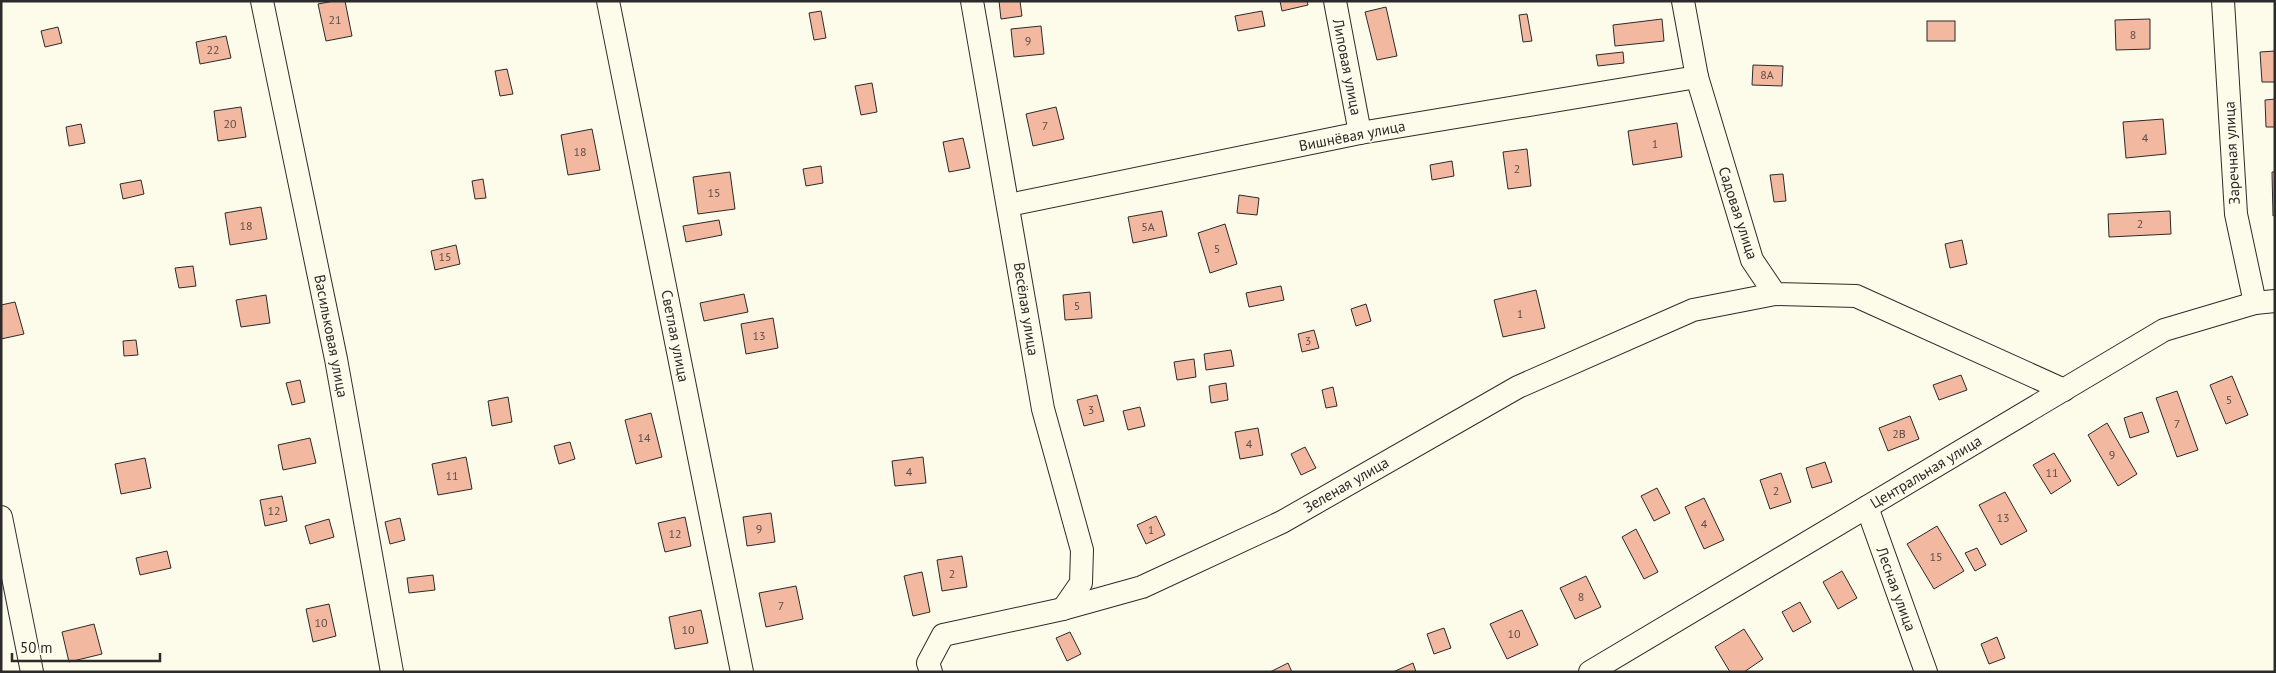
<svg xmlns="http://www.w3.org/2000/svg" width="2276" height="673" font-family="'PT Sans',sans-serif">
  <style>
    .building { fill: #f2b8a0; stroke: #2b2b2b }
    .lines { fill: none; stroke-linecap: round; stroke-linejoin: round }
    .minor-casing { stroke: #2b2b2b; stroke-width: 24 }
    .minor { stroke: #fdfbea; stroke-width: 22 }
    .labels { text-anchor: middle; stroke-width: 4; stroke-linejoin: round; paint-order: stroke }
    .number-label { font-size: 12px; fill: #5d4e48 }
    .street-label { font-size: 15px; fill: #2b2b2b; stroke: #fdfbea }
  </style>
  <rect width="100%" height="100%" fill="#fdfbea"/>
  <g class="building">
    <polygon points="334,1 345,1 352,36 326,41 318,4"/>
    <polygon points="999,1 1020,1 1022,16 1001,19"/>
    <polygon points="1280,1 1307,1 1308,5 1282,11"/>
    <polygon points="1386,7 1397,56 1377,60 1365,12"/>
    <polygon points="821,11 826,38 814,40 809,13"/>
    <polygon points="1262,11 1265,26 1238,31 1235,16"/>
    <polygon points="1527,14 1532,41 1523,42 1519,15"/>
    <polygon points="1662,19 1664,41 1615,46 1613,25"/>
    <polygon points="2150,19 2150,49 2116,50 2115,20"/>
    <rect x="1927" y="21" width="28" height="20"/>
    <polygon points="1041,26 1044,54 1014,57 1011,29"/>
    <polygon points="58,27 62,43 45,47 41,31"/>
    <polygon points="226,36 231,58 200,64 196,42"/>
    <polygon points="2275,51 2275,82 2262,82 2260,52"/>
    <polygon points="1623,52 1624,63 1598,66 1596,55"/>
    <polygon points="1753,65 1783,66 1782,86 1752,85"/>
    <polygon points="507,69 513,94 500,96 495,71"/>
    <polygon points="872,83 877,112 861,115 855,86"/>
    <polygon points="2275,99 2275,127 2266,127 2265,100"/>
    <polygon points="241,107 246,137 218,141 214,111"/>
    <polygon points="1056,107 1064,139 1033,146 1026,114"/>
    <polygon points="2163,119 2166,154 2126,158 2123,122"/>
    <polygon points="1677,123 1682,157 1633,165 1628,131"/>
    <polygon points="81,124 85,143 69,146 66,127"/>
    <polygon points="592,129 600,170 568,175 561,135"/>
    <polygon points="963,138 970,168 949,172 943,142"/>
    <polygon points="1527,149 1531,186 1508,189 1503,152"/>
    <polygon points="1452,161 1454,176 1432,180 1430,165"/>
    <polygon points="821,166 823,183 806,186 803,169"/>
    <polygon points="730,172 735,209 698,214 693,177"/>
    <polygon points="2272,172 2275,172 2275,215 2273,216"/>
    <polygon points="1783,174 1786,201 1774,202 1770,175"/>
    <polygon points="483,179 486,198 475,199 472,181"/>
    <polygon points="141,180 144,194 123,199 120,184"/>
    <polygon points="1239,195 1259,198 1257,215 1237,213"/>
    <polygon points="261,207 267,239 230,245 225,213"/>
    <polygon points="1162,211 1167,236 1133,243 1128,217"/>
    <polygon points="2170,211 2171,234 2109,237 2108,214"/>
    <polygon points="719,220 722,235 686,242 683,226"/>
    <polygon points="1225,224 1237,264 1210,273 1198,233"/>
    <polygon points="1962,240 1967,264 1950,268 1945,244"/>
    <polygon points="456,245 460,264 435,270 431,251"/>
    <polygon points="193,266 196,286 179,288 175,268"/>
    <polygon points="1281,286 1284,300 1249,307 1246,293"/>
    <polygon points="1536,290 1545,328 1503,337 1494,300"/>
    <polygon points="1090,292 1092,318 1065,320 1063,295"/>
    <polygon points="744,294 748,312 704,321 700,303"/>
    <polygon points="266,295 270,323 241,327 236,300"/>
    <polygon points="15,302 24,334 1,339 1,305"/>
    <polygon points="1366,304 1371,321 1356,326 1351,309"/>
    <polygon points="773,318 778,348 746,354 741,324"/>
    <polygon points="1314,330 1319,348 1302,352 1298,334"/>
    <polygon points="136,340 138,355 124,356 123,341"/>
    <polygon points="1231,350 1234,366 1206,370 1204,354"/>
    <polygon points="1194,359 1196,377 1177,380 1174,362"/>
    <polygon points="1961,375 1967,390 1939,400 1933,385"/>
    <polygon points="2232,376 2248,415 2226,424 2210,385"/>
    <polygon points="300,380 305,402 292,405 286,383"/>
    <polygon points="1226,383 1228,400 1211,403 1209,386"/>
    <polygon points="1333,387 1337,406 1326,408 1322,390"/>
    <polygon points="2177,391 2198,450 2177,457 2156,398"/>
    <polygon points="1097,395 1104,421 1084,426 1077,400"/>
    <polygon points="508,397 512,422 492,426 488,401"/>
    <polygon points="1140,407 1145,426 1128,430 1123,411"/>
    <polygon points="2142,412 2149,432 2130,438 2124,418"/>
    <polygon points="651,413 662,457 636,464 625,420"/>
    <polygon points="1910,416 1919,439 1888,451 1879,428"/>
    <polygon points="2107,423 2137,474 2118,486 2088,435"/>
    <polygon points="1258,428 1263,455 1240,459 1235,432"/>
    <polygon points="310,438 316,463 283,470 278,445"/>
    <polygon points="570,442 575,459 559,464 554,446"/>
    <polygon points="1305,447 1316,468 1301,475 1291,454"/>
    <polygon points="2054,453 2071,481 2051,494 2033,465"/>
    <polygon points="466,457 472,489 438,495 432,464"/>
    <polygon points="923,457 926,483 895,486 892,461"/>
    <polygon points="145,458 151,488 121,494 115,464"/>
    <polygon points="1825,462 1832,482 1812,488 1806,468"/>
    <polygon points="1781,473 1791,502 1770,509 1760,480"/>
    <polygon points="1657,488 1670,513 1654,521 1641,496"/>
    <polygon points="2005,492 2027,531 2001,545 1979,505"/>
    <polygon points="282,496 287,521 265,526 260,500"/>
    <polygon points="1704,498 1724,540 1704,549 1685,507"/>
    <polygon points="771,513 775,542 747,546 743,517"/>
    <polygon points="1156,516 1165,535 1146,544 1137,525"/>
    <polygon points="685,517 691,546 665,552 658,523"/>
    <polygon points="400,518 405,540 390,544 385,522"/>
    <polygon points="329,519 334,537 310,544 305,526"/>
    <polygon points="1937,526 1964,571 1934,589 1907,544"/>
    <polygon points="1636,529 1658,572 1644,579 1622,537"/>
    <polygon points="1977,548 1986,565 1975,571 1965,553"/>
    <polygon points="167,551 171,568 140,575 136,558"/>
    <polygon points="962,556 967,587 942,591 937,560"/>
    <polygon points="1842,571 1857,598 1838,609 1823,582"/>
    <polygon points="922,572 930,612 913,616 904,576"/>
    <polygon points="433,575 435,590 409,593 407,578"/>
    <polygon points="1586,576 1601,607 1575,619 1560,588"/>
    <polygon points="796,586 803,619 766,627 759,593"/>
    <polygon points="1800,602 1811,622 1793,632 1782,612"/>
    <polygon points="329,604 336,636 313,642 306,609"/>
    <polygon points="701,610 708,643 675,649 669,617"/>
    <polygon points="1522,610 1538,645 1507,659 1490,624"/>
    <polygon points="94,624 102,654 69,662 62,632"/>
    <polygon points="1444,628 1451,648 1434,654 1427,634"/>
    <polygon points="1744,629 1763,659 1744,672 1730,672 1715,647"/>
    <polygon points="1070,632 1081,654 1067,661 1056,638"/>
    <polygon points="1997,637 2005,658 1989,664 1981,644"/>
    <polygon points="1288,663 1292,672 1270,672"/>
    <polygon points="1413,663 1416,672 1393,672"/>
  </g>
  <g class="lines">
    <defs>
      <g id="minor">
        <polyline points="262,1 336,359 392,672"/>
        <polyline points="608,1 742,672"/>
        <polyline points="972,1 1043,409 1082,550 1081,583 1063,609"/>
        <polyline points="1335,1 1360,133"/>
        <polyline points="1683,1 1697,77 1752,260 1775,294 1856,296 2064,390"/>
        <polyline points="2223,1 2236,214 2255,303"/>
        <polyline points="1009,205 1360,133 1697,77"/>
        <polyline points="1867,507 1926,672"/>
        <polyline points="1,517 32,672"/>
        <polyline points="931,672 928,663 943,635 1063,609 1142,587 1282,522 1518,387 1693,310 1775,294"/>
        <polyline points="1590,672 2164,330 2255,303 2275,301"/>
      </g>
    </defs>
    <use href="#minor" class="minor-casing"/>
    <use href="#minor" class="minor"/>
  </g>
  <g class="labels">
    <g class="number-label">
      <text x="335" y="24">21</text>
      <text x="2133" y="39">8</text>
      <text x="1028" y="45">9</text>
      <text x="213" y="54">22</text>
      <text x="1767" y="79">8А</text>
      <text x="230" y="128">20</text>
      <text x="1045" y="130">7</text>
      <text x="2145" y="142">4</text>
      <text x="1655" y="148">1</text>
      <text x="580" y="156">18</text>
      <text x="1517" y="173">2</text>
      <text x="714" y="197">15</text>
      <text x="2140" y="228">2</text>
      <text x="246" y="230">18</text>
      <text x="1148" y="231">5А</text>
      <text x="1217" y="253">5</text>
      <text x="445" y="261">15</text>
      <text x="1077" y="310">5</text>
      <text x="1520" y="318">1</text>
      <text x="759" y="340">13</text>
      <text x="1308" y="345">3</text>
      <text x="2229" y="404">5</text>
      <text x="1091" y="414">3</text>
      <text x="2177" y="428">7</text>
      <text x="1899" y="438">2В</text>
      <text x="644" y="442">14</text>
      <text x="1249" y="448">4</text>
      <text x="2112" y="459">9</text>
      <text x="909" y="476">4</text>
      <text x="2052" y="477">11</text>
      <text x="452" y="480">11</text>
      <text x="1776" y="495">2</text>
      <text x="274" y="515">12</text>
      <text x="2003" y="522">13</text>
      <text x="1704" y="528">4</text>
      <text x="759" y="533">9</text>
      <text x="1151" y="534">1</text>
      <text x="675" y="538">12</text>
      <text x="1936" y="561">15</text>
      <text x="952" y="578">2</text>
      <text x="1581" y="601">8</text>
      <text x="781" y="610">7</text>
      <text x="321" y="627">10</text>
      <text x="688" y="634">10</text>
      <text x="1514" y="638">10</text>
    </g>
    <g class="street-label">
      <text transform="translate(1347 67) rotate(79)" y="5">Липовая улица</text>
      <text transform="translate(1352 136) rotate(-11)" y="5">Вишнёвая улица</text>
      <text transform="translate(2232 153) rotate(-93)" y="5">Заречная улица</text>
      <text transform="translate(1738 213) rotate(72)" y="5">Садовая улица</text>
      <text transform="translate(1026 309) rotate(81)" y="5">Весёлая улица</text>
      <text transform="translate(331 336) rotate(79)" y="5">Васильковая улица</text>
      <text transform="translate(675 336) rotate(79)" y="5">Светлая улица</text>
      <text transform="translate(1926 472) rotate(-31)" y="5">Центральная улица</text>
      <text transform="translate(1346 485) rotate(-30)" y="5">Зеленая улица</text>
      <text transform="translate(1896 589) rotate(70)" y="5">Лесная улица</text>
    </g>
  </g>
  <rect width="2276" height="673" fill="none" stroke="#2b2b2b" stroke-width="5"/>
  <path d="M12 653v8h148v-8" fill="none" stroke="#2b2b2b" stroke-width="2.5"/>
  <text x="20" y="653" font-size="15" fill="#2b2b2b" stroke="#fdfbea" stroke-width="4" paint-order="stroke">50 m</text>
</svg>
